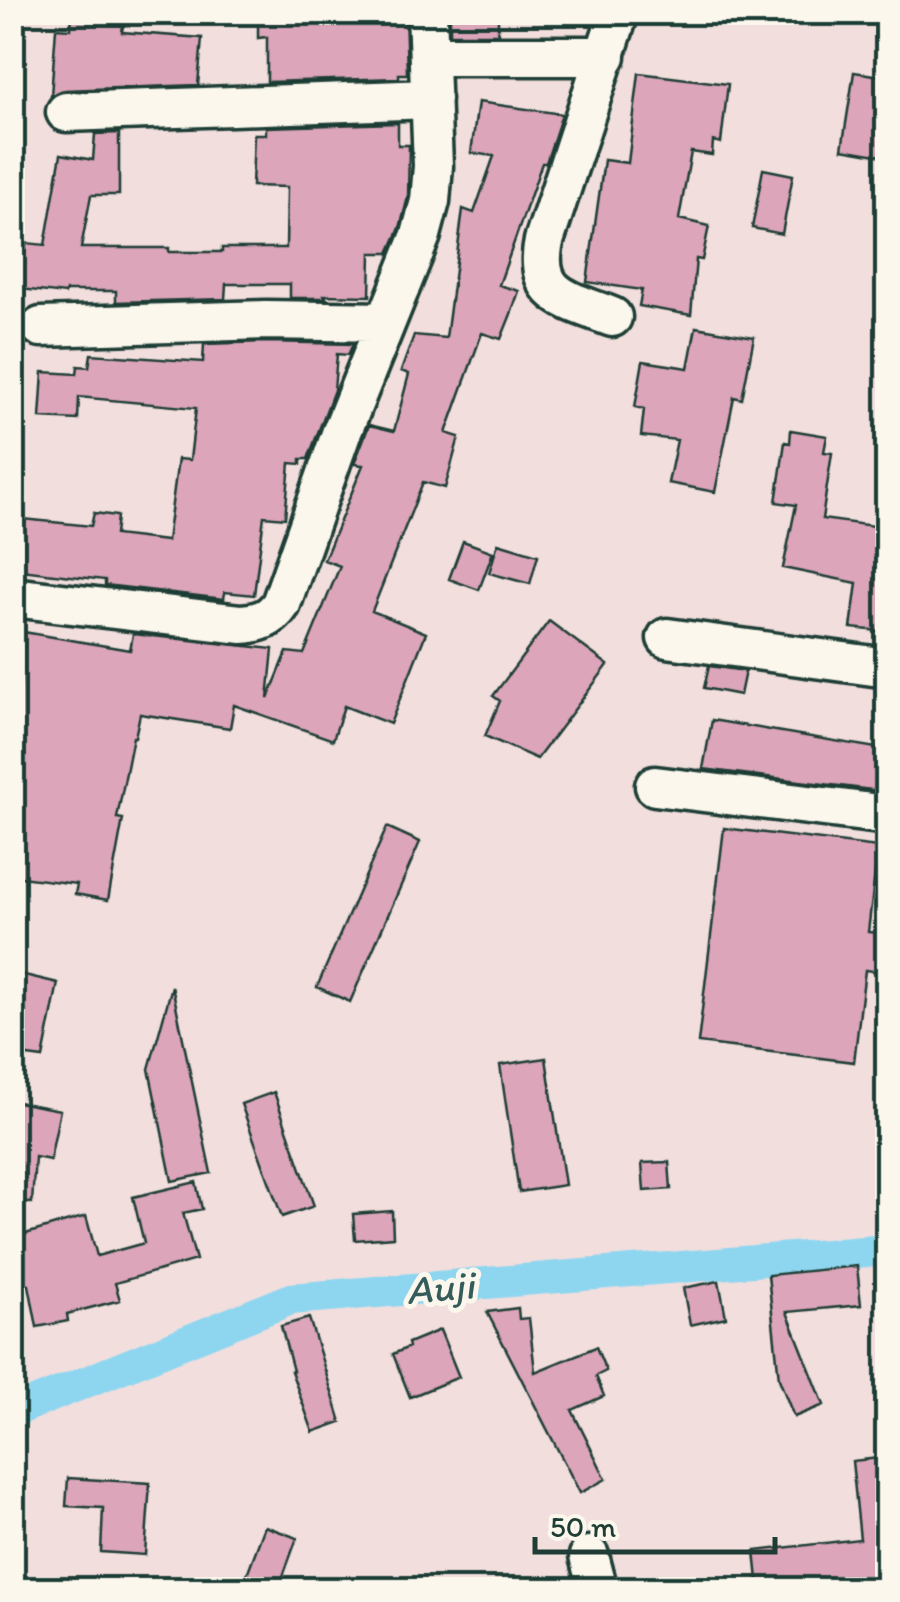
<svg xmlns="http://www.w3.org/2000/svg" width="900" height="1602" viewBox="0 0 900 1602" font-family="Itim,sans-serif">
	<style>
		.lines { fill: none; stroke-linecap: round; stroke-linejoin: round }
		.canal { stroke: #8ed6f0; stroke-width: 32 }
		.building { fill: #dca5ba; stroke: #1f3d34; stroke-width: 2.5 }
		.minor-casing { stroke: #1f3d34; stroke-width: 45 }
		.minor { stroke: #fbf7ec; stroke-width: 38 }
		.labels { text-anchor: middle; dominant-baseline: central; stroke-width: 10; stroke-linejoin: round; paint-order: stroke }
		.water-label { font-size: 40px; font-style: italic; fill: #355c5a; stroke: #fbf7ec }
	</style>
	<rect width="100%" height="100%" fill="#f2dedd"/>
	<filter id="ink" filterUnits="userSpaceOnUse"><feTurbulence type="fractalNoise" baseFrequency=".01" numOctaves="2"/><feDisplacementMap in="SourceGraphic" scale="20" xChannelSelector="R" yChannelSelector="G"/><feConvolveMatrix kernelMatrix="1 2 1 2 8 2 1 2 1" color-interpolation-filters="sRGB"/></filter>
	<g filter="url(#ink)">
		<g class="lines">
			<path class="canal" d="M 12,1412 L 291,1299 L 888,1250"/>
		</g>
		<path class="building" d="M 72,12 L 125,12 L 122,32 L 202,38 L 198,85 L 65,90 L 51,96 L 56,28 L 71,29 Z
			M 258,12 L 405,12 L 407,74 L 399,74 L 399,78 L 267,82 L 267,37 L 258,38 Z
			M 450,12 L 498,12 L 498,34 L 450,34 Z
			M 854,72 L 888,77 L 888,157 L 842,149 Z
			M 639,73 L 728,84 L 721,143 L 713,141 L 712,155 L 691,152 L 679,219 L 709,226 L 702,260 L 696,259 L 691,315 L 639,306 L 642,290 L 587,282 L 604,160 L 628,163 Z
			M 478,102 L 562,114 L 546,163 L 542,163 L 499,285 L 519,291 L 511,314 L 501,339 L 482,333 L 446,433 L 459,437 L 445,488 L 423,482 L 372,611 L 426,633 L 390,724 L 344,706 L 333,740 L 234,705 L 230,728 L 140,714 L 135,737 L 133,737 L 117,818 L 123,819 L 108,900 L 75,894 L 77,884 L 12,876 L 12,836 L 16,804 L 12,803 L 12,742 L 15,742 L 21,680 L 12,679 L 12,630 L 130,650 L 133,634 L 273,649 L 268,699 L 287,652 L 304,654 L 340,566 L 324,560 L 363,465 L 354,464 L 369,425 L 394,431 L 409,374 L 401,371 L 414,335 L 446,338 L 463,209 L 474,213 L 494,156 L 471,153 Z
			M 398,123 L 398,145 L 409,145 L 408,197 L 400,228 L 389,253 L 371,253 L 370,296 L 324,295 L 326,298 L 290,298 L 290,284 L 226,284 L 225,299 L 116,302 L 116,291 L 66,291 L 65,294 L 20,289 L 26,243 L 45,245 L 61,154 L 93,160 L 95,134 L 119,133 L 119,195 L 91,195 L 81,248 L 169,248 L 169,252 L 222,252 L 222,248 L 286,248 L 287,187 L 252,186 L 254,134 L 266,134 L 266,127 Z
			M 763,169 L 793,175 L 782,234 L 752,228 Z
			M 696,327 L 754,337 L 742,399 L 734,397 L 715,492 L 668,483 L 677,440 L 641,436 L 644,409 L 635,407 L 643,361 L 688,368 Z
			M 266,342 L 353,344 L 348,355 L 337,354 L 334,390 L 308,459 L 301,459 L 301,464 L 290,463 L 285,518 L 264,516 L 254,595 L 225,592 L 224,599 L 105,585 L 105,580 L 12,569 L 12,518 L 91,526 L 94,513 L 117,516 L 115,535 L 167,541 L 178,459 L 190,460 L 196,408 L 79,397 L 78,420 L 40,418 L 43,372 L 77,374 L 78,366 L 89,367 L 91,354 L 203,362 L 204,344 Z
			M 791,430 L 827,436 L 824,452 L 832,453 L 822,519 L 881,527 L 879,550 L 888,551 L 888,632 L 851,628 L 857,583 L 783,568 L 796,505 L 776,502 L 785,442 L 790,443 Z
			M 463,541 L 493,552 L 479,590 L 449,579 Z
			M 498,543 L 538,555 L 530,584 L 489,573 Z
			M 549,621 L 608,665 L 537,759 L 485,736 L 500,701 L 493,696 Z
			M 709,666 L 745,671 L 740,695 L 704,688 Z
			M 712,720 L 888,750 L 888,792 L 703,769 Z
			M 387,827 L 420,842 L 350,1002 L 317,987 Z
			M 724,828 L 878,847 L 868,932 L 888,934 L 888,973 L 865,970 L 854,1062 L 698,1043 Z
			M 12,972 L 58,983 L 43,1058 L 12,1054 Z
			M 172,986 L 211,1173 L 172,1181 L 149,1069 Z
			M 546,1058 L 565,1185 L 519,1192 L 500,1065 Z
			M 274,1092 L 314,1206 L 282,1217 L 241,1104 Z
			M 12,1101 L 60,1110 L 50,1160 L 35,1157 L 32,1203 L 12,1202 Z
			M 669,1162 L 671,1189 L 644,1191 L 642,1163 Z
			M 196,1182 L 202,1209 L 183,1213 L 196,1260 L 115,1283 L 120,1300 L 67,1314 L 68,1321 L 37,1327 L 29,1285 L 12,1288 L 12,1238 L 86,1216 L 97,1256 L 144,1243 L 133,1197 Z
			M 392,1211 L 393,1237 L 355,1240 L 353,1214 Z
			M 857,1266 L 861,1305 L 787,1312 L 824,1405 L 794,1417 L 779,1379 L 768,1275 Z
			M 719,1281 L 726,1317 L 690,1325 L 683,1288 Z
			M 518,1308 L 519,1319 L 529,1318 L 535,1372 L 596,1347 L 606,1371 L 596,1376 L 604,1396 L 572,1410 L 606,1479 L 580,1493 L 487,1312 Z
			M 309,1318 L 341,1422 L 313,1432 L 291,1371 L 293,1371 L 281,1326 Z
			M 440,1330 L 459,1377 L 410,1397 L 393,1354 L 409,1347 L 408,1343 Z
			M 888,1457 L 888,1576 L 841,1581 L 842,1590 L 759,1590 L 755,1551 L 860,1539 L 852,1461 Z
			M 68,1478 L 150,1483 L 145,1555 L 101,1552 L 103,1508 L 66,1506 Z
			M 265,1526 L 297,1538 L 278,1590 L 241,1590 Z"/>
		<g class="lines">
			<g class="minor-casing">
				<path id="minor" d="M 429,56 L 606,56
					M 66,112 L 431,99
					M 612,317 C 570,300 532,297 544,241 L 619,12
					M 41,327 L 266,320 L 386,322
					M 12,597 L 241,624 C 259,623 271,619 281,604 L 341,434 L 421,235 L 430,201 L 433,166 L 427,12
					M 667,638 L 888,668
					M 655,786 L 888,815
					M 589,1556 L 598,1590"/>
			</g>
			<use href="#minor" class="minor"/>
		</g>
	</g>
	<g class="labels">
		<g class="water-label">
			<text transform="translate(440 1287) rotate(-5)">Auji</text>
		</g>
	</g>
	<rect width="900" height="1602" fill="none" stroke="#fbf7ec" stroke-width="50"/>
	<rect x="25" y="25" width="850" height="1552" fill="none" stroke="#1f3d34" stroke-width="4" filter="url(#ink)"/>
	<path d="M535 1537v15h240v-15" fill="none" stroke="#1f3d34" stroke-width="5"/>
	<text x="550" y="1537" font-size="30" fill="#1f3d34" stroke="#fbf7ec" stroke-width="8" paint-order="stroke">50 m</text>
</svg>
